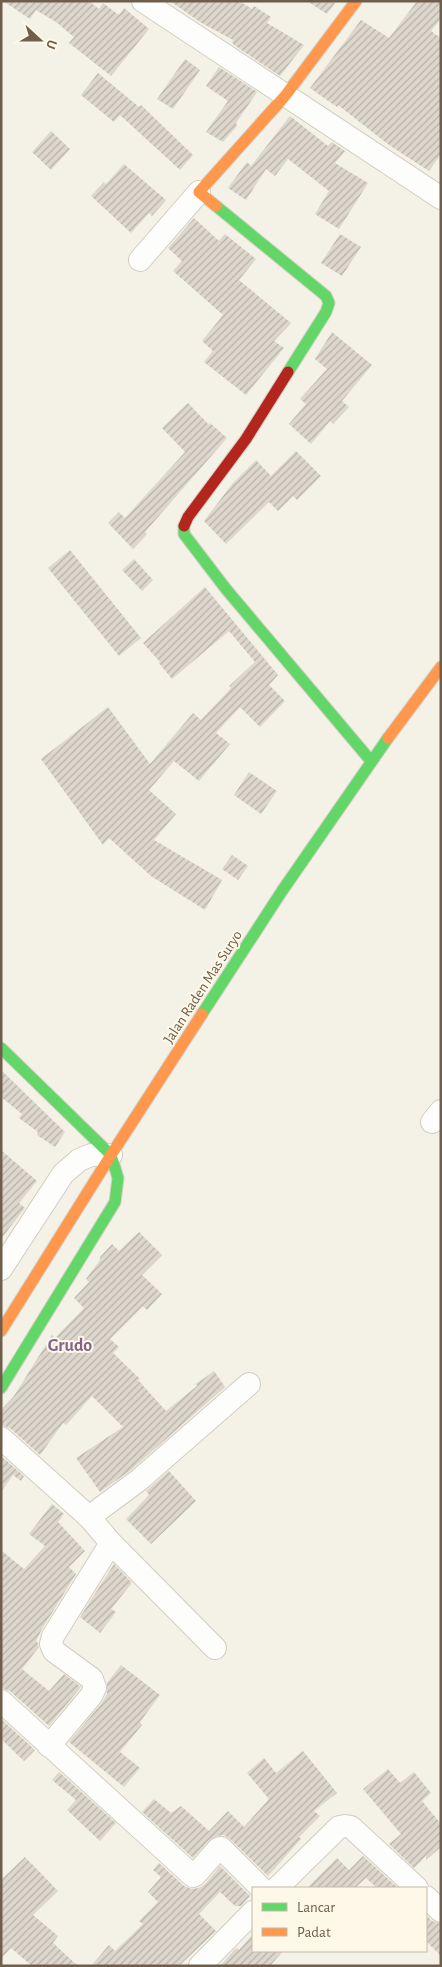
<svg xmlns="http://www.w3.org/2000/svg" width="442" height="1967" viewBox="0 0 442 1967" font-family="'Alegreya Sans',sans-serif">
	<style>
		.building { fill: url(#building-hatch) }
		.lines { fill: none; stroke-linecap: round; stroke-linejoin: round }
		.street-casing { stroke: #d2cdc3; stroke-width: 24 }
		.fast-casing { stroke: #d3cec4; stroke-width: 13 }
		.slow-casing { stroke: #d3cec4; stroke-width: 13 }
		.jam-casing { stroke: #d3cec4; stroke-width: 13 }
		.street { stroke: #fdfdfb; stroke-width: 22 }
		.fast { stroke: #63d668; stroke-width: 11 }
		.slow { stroke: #ff974d; stroke-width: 11 }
		.jam { stroke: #b3261e; stroke-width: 11 }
		.labels { text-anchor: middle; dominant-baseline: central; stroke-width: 4; stroke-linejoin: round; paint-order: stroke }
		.street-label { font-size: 15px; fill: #6e5e4b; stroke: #fdf8e7 }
		.quarter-label { font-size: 18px; font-weight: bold; fill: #84638b; stroke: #fdf8e7 }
	</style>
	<defs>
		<pattern id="building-hatch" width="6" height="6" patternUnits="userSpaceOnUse" patternTransform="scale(1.25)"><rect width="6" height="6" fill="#ddd7cd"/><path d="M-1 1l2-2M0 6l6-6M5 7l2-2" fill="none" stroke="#b7b2a8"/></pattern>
	</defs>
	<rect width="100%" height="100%" fill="#f4f1e7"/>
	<path class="building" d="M 3,1 L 89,1 L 99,9 L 103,3 L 119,15 L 124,8 L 149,29 L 111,76 L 69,43 L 74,37 L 56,22 L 36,10 L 30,19 Z
		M 170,1 L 239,1 L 252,9 L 254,6 L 271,17 L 267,23 L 304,45 L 280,76 L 234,45 L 232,42 L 233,40 L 200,22 Z
		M 307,1 L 333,1 L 335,3 L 327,14 Z
		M 417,1 L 441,1 L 441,19 L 431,31 L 441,38 L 441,154 L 429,171 L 389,145 L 338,105 L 337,107 L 310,88 L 361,20 L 389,38 Z
		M 185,59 L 200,70 L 173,109 L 157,99 Z
		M 219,67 L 257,92 L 236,123 L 237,126 L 223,142 L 206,132 L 228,101 L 206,86 Z
		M 98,73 L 139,107 L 141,105 L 193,155 L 180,170 L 120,115 L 114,122 L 81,95 Z
		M 290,116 L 328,146 L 332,142 L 345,151 L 335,163 L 368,183 L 339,229 L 315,214 L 329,191 L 288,159 L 275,176 L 266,169 L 246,200 L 228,188 L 247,162 L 251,166 Z
		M 51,131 L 70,149 L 51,170 L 32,152 Z
		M 124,164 L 166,200 L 152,216 L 149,213 L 131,233 L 91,196 L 104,182 L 106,184 Z
		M 194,218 L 219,241 L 225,234 L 256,259 L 239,280 L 291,323 L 274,341 L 284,348 L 246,395 L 204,362 L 213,351 L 202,341 L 223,315 L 173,271 L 182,261 L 168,248 Z
		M 340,234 L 361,247 L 342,276 L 321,263 Z
		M 332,332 L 372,365 L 342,401 L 349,407 L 333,424 L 330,421 L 311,444 L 289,424 L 306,404 L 300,399 L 327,369 L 315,359 Z
		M 188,403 L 209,425 L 210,423 L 227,438 L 145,532 L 147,534 L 133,549 L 108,523 L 119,512 L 125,518 L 185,452 L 162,428 Z
		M 296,451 L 321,476 L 297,500 L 293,496 L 278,511 L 269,502 L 226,544 L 204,521 L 233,483 L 256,460 L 271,476 Z
		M 70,550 L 141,638 L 119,656 L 48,568 Z
		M 134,559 L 153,580 L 142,591 L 122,570 Z
		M 205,587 L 278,675 L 269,685 L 285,701 L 260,727 L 240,707 L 216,733 L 230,744 L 199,781 L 174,761 L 149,790 L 176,814 L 154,840 L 222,880 L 205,910 L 151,876 L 109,838 L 103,845 L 41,759 L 108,707 L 150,764 L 193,713 L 201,720 L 231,688 L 229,686 L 255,662 L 229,631 L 172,679 L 159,663 L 160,662 L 143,643 Z
		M 249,772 L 277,791 L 261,814 L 234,795 Z
		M 232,855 L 248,866 L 238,880 L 222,869 Z
		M 1,1070 L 65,1132 L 55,1147 L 37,1135 L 38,1132 L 19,1118 L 22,1114 L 1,1097 Z
		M 1,1150 L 37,1181 L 19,1203 L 25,1208 L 1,1239 Z
		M 139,1232 L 162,1255 L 142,1275 L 162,1294 L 147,1310 L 143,1306 L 110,1339 L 119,1347 L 113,1353 L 140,1379 L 138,1380 L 166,1411 L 197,1386 L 196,1384 L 214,1371 L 225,1387 L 131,1470 L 100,1492 L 76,1458 L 123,1427 L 92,1396 L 66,1425 L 63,1423 L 40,1455 L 10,1428 L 1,1425 L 1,1410 L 14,1396 L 52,1335 L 55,1338 L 84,1308 L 74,1298 L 89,1282 L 86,1279 L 100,1260 L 100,1257 L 112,1244 L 119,1251 Z
		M 1,1456 L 24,1476 L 21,1481 L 13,1475 L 1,1492 Z
		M 169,1471 L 196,1501 L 151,1544 L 126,1519 L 149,1495 L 146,1491 Z
		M 52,1504 L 64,1514 L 58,1522 L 85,1551 L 69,1567 L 76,1574 L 42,1629 L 36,1641 L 38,1643 L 39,1647 L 22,1669 L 49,1691 L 64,1674 L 81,1687 L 49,1726 L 10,1691 L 1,1688 L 1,1550 L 24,1569 L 45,1546 L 29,1534 Z
		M 114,1564 L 132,1583 L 111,1609 L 116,1612 L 100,1633 L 80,1617 Z
		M 121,1665 L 160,1695 L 140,1722 L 142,1725 L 120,1752 L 140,1768 L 124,1787 L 69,1742 L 101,1704 L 107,1694 L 107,1683 Z
		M 1,1719 L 35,1750 L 24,1761 L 1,1739 Z
		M 303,1751 L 337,1793 L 314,1811 L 320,1816 L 299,1837 L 301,1839 L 268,1876 L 230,1839 L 224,1835 L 217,1836 L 209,1840 L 193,1858 L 142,1812 L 154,1799 L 171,1813 L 181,1806 L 209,1831 L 228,1811 L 244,1827 L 269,1799 L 247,1773 L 264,1758 L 276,1773 Z
		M 388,1769 L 400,1783 L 414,1772 L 431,1793 L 422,1801 L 441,1824 L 441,1847 L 426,1860 L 426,1856 L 414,1868 L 389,1844 L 401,1834 L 363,1789 Z
		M 59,1772 L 116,1823 L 100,1841 L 67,1810 L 76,1800 L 52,1780 Z
		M 363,1856 L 398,1888 L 377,1888 L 366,1878 L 355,1888 L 307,1888 L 337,1858 L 349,1870 Z
		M 25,1857 L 58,1891 L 33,1915 L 58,1936 L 53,1943 L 78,1966 L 32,1966 L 11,1948 L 1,1959 L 1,1880 Z
		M 159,1863 L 184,1886 L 192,1889 L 199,1888 L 205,1884 L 220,1866 L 250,1896 L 241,1906 L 235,1906 L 220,1892 L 199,1914 L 216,1931 L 179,1966 L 91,1966 L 109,1945 L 115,1951 L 143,1924 L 139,1921 L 158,1902 L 148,1892 L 161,1877 L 153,1870 Z
		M 426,1915 L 432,1921 L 441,1924 L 441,1956 L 426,1941 Z
		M 253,1934 L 253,1951 L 283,1951 L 270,1966 L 220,1966 L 234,1950 L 237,1948 L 239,1950 Z"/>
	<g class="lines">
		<g class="street-casing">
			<path id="street" d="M 143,1 L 441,198
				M 140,260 L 199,192
				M 432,1122 L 441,1111
				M 1,1269 L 63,1174 L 79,1160 L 91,1155 L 111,1155
				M 1,1438 L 89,1517 L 111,1543 L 215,1648
				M 89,1517 L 139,1480 L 249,1384
				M 1,1701 L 193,1876 L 195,1875 L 218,1849 L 221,1848 L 261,1888
				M 49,1746 L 91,1696 L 95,1688 L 92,1679 L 54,1651 L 51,1644 L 53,1636 L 111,1543
				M 277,1888 L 339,1827 L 345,1826 L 351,1827 L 417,1888
				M 426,1897 L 441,1911
				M 200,1966 L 253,1912"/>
		</g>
		<g class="fast-casing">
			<path id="fast" d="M 216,206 L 326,296 L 329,303 L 326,312 L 288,372
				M 184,526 L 184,534 L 226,589 L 371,761
				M 202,1014 L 282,891 L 388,738
				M 1,1048 L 111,1155 L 118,1178 L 115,1202 L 1,1388"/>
		</g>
		<g class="slow-casing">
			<path id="slow" d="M 216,206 L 199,192 L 285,96 L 356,1
				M 388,738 L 441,667
				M 1,1331 L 111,1155 L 202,1014"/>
		</g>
		<g class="jam-casing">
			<path id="jam" d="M 184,526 L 188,517 L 246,439 L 288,372"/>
		</g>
		<use href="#street" class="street"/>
		<use href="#fast" class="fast"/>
		<use href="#slow" class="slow"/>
		<use href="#jam" class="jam"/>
	</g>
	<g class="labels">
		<g class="street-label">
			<text transform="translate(203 987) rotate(-57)">Jalan Raden Mas Suryo</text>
		</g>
		<g class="quarter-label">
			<text x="70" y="1346">Grudo</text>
		</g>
	</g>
	<rect width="442" height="1967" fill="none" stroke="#6e5e4b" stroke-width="5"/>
	<rect x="252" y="1887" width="175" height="65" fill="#fdf8e7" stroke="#c4baa9"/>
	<rect x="262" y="1903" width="25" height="8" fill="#63d668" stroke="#c4baa9"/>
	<text x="297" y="1912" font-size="15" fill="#6e5e4b">Lancar</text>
	<rect x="262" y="1928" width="25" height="8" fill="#ff974d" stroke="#c4baa9"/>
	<text x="297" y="1937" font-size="15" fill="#6e5e4b">Padat</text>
	<g transform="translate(40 40) rotate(111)" stroke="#fdf8e7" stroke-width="4" paint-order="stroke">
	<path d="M0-4L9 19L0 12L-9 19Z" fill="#6e5e4b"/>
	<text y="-8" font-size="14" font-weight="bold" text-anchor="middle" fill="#6e5e4b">U</text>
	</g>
</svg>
